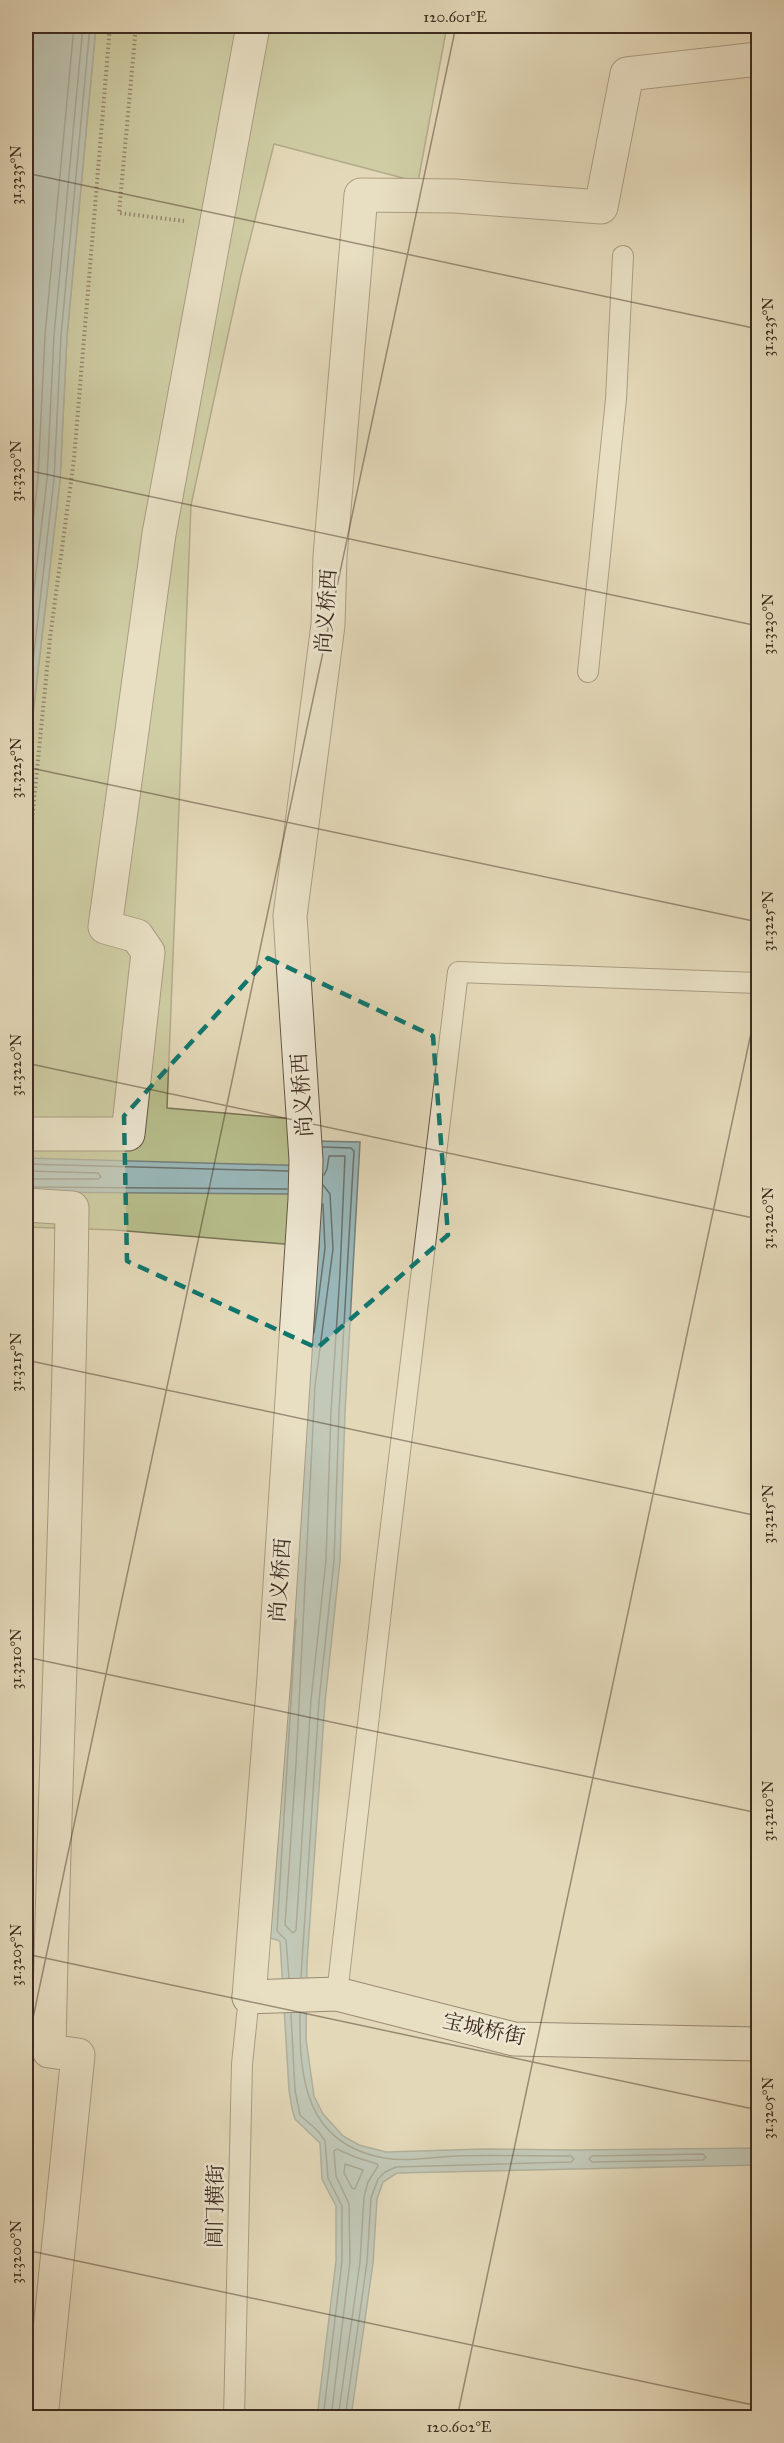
<svg xmlns="http://www.w3.org/2000/svg" width="784" height="2443" viewBox="0 0 784 2443" font-family="'IM FELL Great Primer','Noto Serif SC',serif">
	<style>
		.green { fill: #b7be8c; stroke: #7a7456; stroke-width: 1.5 }
		.water { fill: #99b7b9; stroke: #747f7b; stroke-width: 1.5 }
		.lines { fill: none; stroke-linecap: round; stroke-linejoin: round }
		.shore { stroke: #6b716c; stroke-width: 1.5 }
		.lane-casing { stroke: #665645; stroke-width: 22 }
		.street-casing { stroke: #665645; stroke-width: 35 }
		.secondary-casing { stroke: #3d2b1f; stroke-width: 35 }
		.path { stroke: #3d2b1f; stroke-width: 4; stroke-dasharray: 1.5 3; stroke-linecap: butt }
		.lane { stroke: #ede6d1; stroke-width: 20 }
		.street { stroke: #ede6d1; stroke-width: 33 }
		.secondary { stroke: #ede6d1; stroke-width: 33 }
		.marked { fill: none; stroke: #0f766e; stroke-width: 4.5; stroke-dasharray: 12 8; stroke-linejoin: round }
		.ticks { fill: none; stroke: #3d2b1f; stroke-width: 1.5; stroke-opacity: 0.45 }
		.labels { text-anchor: middle; dominant-baseline: central; stroke-width: 5; stroke-linejoin: round; paint-order: stroke }
		.street-label { font-size: 21px; fill: #3d2b1f; stroke: #ede6d1 }
		.neatline { fill: none; stroke: #3d2b1f; stroke-width: 2 }
		.ticks-label { font-size: 15px; text-anchor: middle; fill: #3d2b1f }
	</style>
	<rect width="100%" height="100%" fill="#e3d8b8"/>
	<filter id="stains"><feTurbulence type="fractalNoise" baseFrequency=".00333" numOctaves="4"/><feColorMatrix values="0 0 0 0 .2 0 0 0 0 .09 0 0 0 0 .02 0 0 0 .5 -.17"/></filter>
	<radialGradient id="worn" r=".72"><stop offset=".6" stop-color="#630" stop-opacity="0"/><stop offset="1" stop-color="#630" stop-opacity=".3"/></radialGradient>
	<path class="green" d="M 96,26 L 447,26 L 418,182 L 274,144 L 241,275 L 191,505 L 167,1108 L 304,1120 L 319,1247 L 115,1230 L 26,1227 L 26,775 L 60,480 L 67,336 Z"/>
	<path class="water" d="M 26,26 L 96,26 L 67,336 L 60,480 L 26,775 Z
		M 314,1141 L 360,1142 L 345,1413 L 340,1561 L 325,1702 L 307,1963 L 306,2039 L 314,2096 L 323,2114 L 343,2136 L 359,2145 L 386,2152 L 484,2149 L 577,2150 L 758,2148 L 758,2165 L 397,2173 L 383,2182 L 377,2199 L 373,2263 L 351,2417 L 317,2417 L 336,2261 L 336,2206 L 322,2179 L 320,2143 L 295,2119 L 292,2109 L 289,2090 L 280,1941 L 270,1938 L 282,1763 L 302,1384 L 319,1247 L 318,1228 L 295,1194 L 26,1192 L 26,1158 L 314,1166 Z"/>
	<g class="lines">
		<path class="shore" d="M 26,581 L 38,478 L 45,335 L 74,26
			M 26,658 L 47,479 L 54,335 L 83,26
			M 26,723 L 54,479 L 61,336 L 90,26
			M 26,1164 L 288,1171
			M 26,1171 L 98,1173 L 101,1177 L 98,1179 L 26,1179
			M 323,1185 L 330,1194 L 333,1249 L 315,1386 L 296,1764 L 285,1925 L 293,1933 L 296,1930 L 311,1700 L 326,1560 L 331,1412 L 340,1273 L 345,1156 L 329,1156 L 327,1169 L 324,1175
			M 26,1187 L 287,1189
			M 314,1333 L 325,1248 L 323,1204
			M 301,1977 L 319,1701 L 334,1561 L 339,1412 L 354,1151 L 351,1148 L 323,1147
			M 289,1978 L 286,1940 L 277,1931 L 296,1619
			M 300,2013 C 299,2080 306,2144 384,2158 C 407,2162 434,2157 457,2156 C 495,2155 533,2156 571,2156 L 574,2159 L 571,2162 L 396,2167 L 385,2172 L 378,2179 L 371,2198 L 367,2262 L 345,2418
			M 291,2014 L 295,2090 L 300,2115 L 318,2131 L 325,2141 L 328,2178 L 342,2206 L 342,2261 L 323,2418
			M 703,2154 L 706,2157 L 703,2160 L 592,2162 L 589,2159 L 592,2156 Z
			M 345,2164 L 363,2170 L 355,2189 L 352,2188 L 344,2173 Z
			M 331,2418 L 350,2261 L 349,2204 L 336,2176 L 334,2151 L 337,2149 L 355,2157 L 377,2164 L 378,2166 L 368,2182 L 364,2197 L 360,2262 L 338,2418"/>
		<g class="lane-casing">
			<path id="lane" d="M 588,672 L 616,399 L 623,256
				M 337,1994 L 386,1567 L 458,972 L 758,983
				M 234,2418 L 242,2064 L 249,1997"/>
		</g>
		<g class="street-casing">
			<path id="street" d="M 26,1134 L 128,1134 L 148,952 L 137,936 L 105,927 L 159,534 L 253,26
				M 26,1205 L 72,1208 C 69,1489 54,1769 49,2051 L 78,2055 L 41,2418
				M 249,1997 L 274,1677 L 305,1199 L 306,1160 L 290,916 L 328,625 L 330,556 L 361,195 L 455,196 L 601,207 L 627,74 L 758,59"/>
		</g>
		<g class="secondary-casing">
			<path id="secondary" d="M 249,1997 L 337,1994 L 514,2039 L 758,2044"/>
		</g>
		<path class="path" d="M 136,26 L 119,213 L 184,221
			M 26,882 L 50,638 L 74,459 L 110,26"/>
		<use href="#lane" class="lane"/>
		<use href="#street" class="street"/>
		<use href="#secondary" class="secondary"/>
	</g>
	<path d="M0 0H784V2443H0ZM 268,958 L 433,1036 L 448,1235 L 317,1348 L 127,1261 L 124,1116 Z" fill="#e3d8b8" fill-opacity=".55" fill-rule="evenodd"/>
	<path class="marked" d="M 268,958 L 433,1036 L 448,1235 L 317,1348 L 127,1261 L 124,1116 Z"/>
	<path class="ticks" d="M 727,26 L 758,32M 26,173 L 758,329M 26,470 L 758,626M 26,767 L 758,922M 26,1063 L 758,1219M 26,1360 L 758,1516M 26,1657 L 758,1813M 26,1954 L 758,2110M 26,2051 L 456,26M 26,2250 L 758,2406M 457,2418 L 758,1000"/>
	<g class="labels">
		<g class="street-label">
			<text transform="translate(326 611) rotate(-86)">尚义桥西</text>
			<text transform="translate(302 1095) rotate(-94)">尚义桥西</text>
			<text transform="translate(280 1580) rotate(-86)">尚义桥西</text>
			<text transform="translate(484 2029) rotate(12)">宝城桥街</text>
			<text transform="translate(215 2206) rotate(-89)">阊门横街</text>
		</g>
	</g>
	<rect width="784" height="2443" fill="none" stroke="#e3d8b8" stroke-width="66"/>
	<rect x="33" y="33" width="718" height="2377" class="neatline"/>
	<g class="ticks-label">
		<text x="455" y="22">120.601°E</text>
		<text transform="translate(16 175) rotate(-90)" y="5">31.3235°N</text>
		<text transform="translate(768 327) rotate(-90)" y="5">31.3235°N</text>
		<text transform="translate(16 471) rotate(-90)" y="5">31.3230°N</text>
		<text transform="translate(768 624) rotate(-90)" y="5">31.3230°N</text>
		<text transform="translate(16 768) rotate(-90)" y="5">31.3225°N</text>
		<text transform="translate(768 921) rotate(-90)" y="5">31.3225°N</text>
		<text transform="translate(16 1065) rotate(-90)" y="5">31.3220°N</text>
		<text transform="translate(768 1218) rotate(-90)" y="5">31.3220°N</text>
		<text transform="translate(16 1362) rotate(-90)" y="5">31.3215°N</text>
		<text transform="translate(768 1514) rotate(-90)" y="5">31.3215°N</text>
		<text transform="translate(16 1659) rotate(-90)" y="5">31.3210°N</text>
		<text transform="translate(768 1811) rotate(-90)" y="5">31.3210°N</text>
		<text transform="translate(16 1955) rotate(-90)" y="5">31.3205°N</text>
		<text transform="translate(768 2108) rotate(-90)" y="5">31.3205°N</text>
		<text transform="translate(16 2252) rotate(-90)" y="5">31.3200°N</text>
		<text x="459" y="2432">120.602°E</text>
	</g>
	<rect width="100%" height="100%" filter="url(#stains)"/>
	<rect width="100%" height="100%" fill="url(#worn)"/>
</svg>
